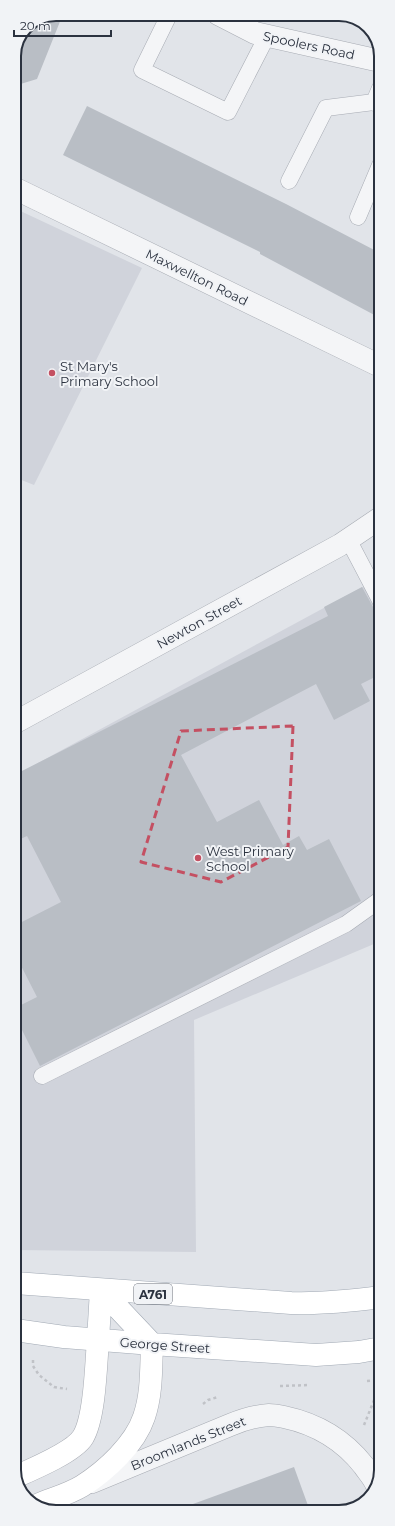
<svg xmlns="http://www.w3.org/2000/svg" width="395" height="1526" viewBox="0 0 395 1526" font-family="Montserrat,sans-serif">
	<style>
		.built { fill: #d0d3db }
		.building { fill: #b9bec5 }
		.lines { fill: none; stroke-linecap: round; stroke-linejoin: round }
		.lane-casing { stroke: #a7abb3; stroke-width: 17 }
		.street-casing { stroke: #a7abb3; stroke-width: 23 }
		.secondary-casing { stroke: #a7abb3; stroke-width: 23 }
		.primary-casing { stroke: #a1a9b4; stroke-width: 23 }
		.path { stroke: #c0c2c7; stroke-width: 2.5; stroke-dasharray: 3 3; stroke-linecap: butt }
		.lane { stroke: #f4f5f7; stroke-width: 16 }
		.street { stroke: #f4f5f7; stroke-width: 22 }
		.secondary { stroke: #fff; stroke-width: 22 }
		.primary { stroke: #fff; stroke-width: 22 }
		.marked { fill: none; stroke: #c45062; stroke-width: 3; stroke-dasharray: 8 5; stroke-linejoin: round }
		.poi-dot { fill: #c45062; stroke: #f1f3f6; stroke-width: 1.5 }
		.labels { text-anchor: middle; dominant-baseline: central; stroke-width: 4; stroke-linejoin: round; paint-order: stroke }
		.shield { fill: #f1f3f6; stroke: #666c76; stroke-width: 1 }
		.shield-label { font-size: 12px; font-weight: bold; fill: #2b323f }
		.street-label { font-size: 13px; fill: #2b323f; stroke: #f1f3f6 }
		.poi-label { font-size: 13px; fill: #2b323f; stroke: #f1f3f6; text-anchor: start }
		.rim { fill: none; stroke: #2b323f; stroke-width: 2 }
	</style>
	<rect width="100%" height="100%" fill="#e1e4e9"/>
	<path class="built" d="M 14,208 L 142,268 L 34,485 L 14,477 Z
		M 381,577 L 381,941 L 194,1020 L 196,1252 L 15,1250 L 14,776 Z"/>
	<path class="building" d="M 56,14 L 63,14 L 37,79 L 14,86 L 14,56 L 27,26 Z
		M 87,106 L 286,204 L 380,253 L 380,318 L 260,254 L 260,252 L 63,155 Z
		M 362,587 L 373,607 L 376,610 L 381,611 L 381,674 L 361,684 L 370,701 L 334,720 L 316,684 L 181,755 L 217,822 L 259,800 L 283,845 L 299,836 L 307,850 L 329,839 L 361,901 L 40,1066 L 15,1016 L 15,1008 L 37,997 L 14,952 L 14,926 L 61,902 L 27,836 L 14,842 L 14,775 L 328,616 L 324,607 Z
		M 294,1467 L 310,1511 L 182,1511 L 182,1508 Z"/>
	<g class="lines">
		<g class="lane-casing">
			<path id="lane" d="M 169,15 L 142,70 L 228,112 L 267,36
				M 374,102 L 380,88
				M 289,181 L 326,108 L 374,102 L 380,106
				M 358,217 L 380,165
				M 348,539 L 381,602
				M 42,1076 L 346,924 L 381,899"/>
		</g>
		<g class="street-casing">
			<path id="street" d="M 218,14 L 255,33 L 380,61
				M 14,188 L 380,366
				M 14,723 L 340,545 L 380,518
				M 92,1482 L 230,1425 C 242,1420 255,1416 269,1415 C 273,1415 279,1416 284,1417 C 317,1424 343,1439 364,1466 C 368,1472 373,1477 376,1484"/>
		</g>
		<g class="secondary-casing">
			<path id="secondary" d="M 15,1477 C 31,1470 74,1452 83,1437 C 95,1417 96,1364 98,1340
				M 37,1505 C 51,1499 69,1494 82,1486 C 106,1471 135,1444 144,1417 C 152,1394 151,1368 152,1344"/>
		</g>
		<g class="primary-casing">
			<path id="primary" d="M 15,1283 L 291,1303 C 321,1304 350,1301 381,1297
				M 101,1290 L 152,1344
				M 15,1330 L 64,1337 L 152,1344 L 316,1355 L 359,1352 L 381,1348
				M 98,1340 L 101,1290"/>
		</g>
		<path class="path" d="M 33,1360 L 33,1366 L 39,1375 L 54,1387 L 67,1389
			M 367,1381 L 381,1380
			M 280,1386 L 309,1385
			M 203,1404 L 208,1400 L 218,1397
			M 364,1425 L 381,1383"/>
		<use href="#lane" class="lane"/>
		<use href="#street" class="street"/>
		<use href="#secondary" class="secondary"/>
		<use href="#primary" class="primary"/>
	</g>
	<path class="marked" d="M 293,726 L 288,847 L 221,882 L 141,862 L 181,731 Z"/>
	<g class="poi-dot">
		<circle cx="52" cy="373" r="4"/>
		<circle cx="198" cy="858" r="4"/>
	</g>
	<g class="labels">
		<rect class="shield" x="134" y="1284" width="38" height="20" rx="3"/>
		<g class="shield-label">
			<text x="153" y="1294">A761</text>
		</g>
		<g class="street-label">
			<text transform="translate(309 45) rotate(12)">Spoolers Road</text>
			<text transform="translate(197 277) rotate(26)">Maxwellton Road</text>
			<text transform="translate(199 622) rotate(-29)">Newton Street</text>
			<text transform="translate(165 1345) rotate(4)">George Street</text>
			<text transform="translate(188 1443) rotate(-22)">Broomlands Street</text>
		</g>
		<g class="poi-label">
			<text x="60" y="366">St Mary's<tspan x="60" dy="15">Primary School</tspan></text>
			<text x="206" y="851">West Primary<tspan x="206" dy="15">School</tspan></text>
		</g>
	</g>
	<path d="M0 0H395V1526H0ZM56 21H339A35 35 0 0 1 374 56V1470A35 35 0 0 1 339 1505H56A35 35 0 0 1 21 1470V56A35 35 0 0 1 56 21Z" fill="#f1f3f6" fill-rule="evenodd"/>
	<path class="rim" d="M56 21H339A35 35 0 0 1 374 56V1470A35 35 0 0 1 339 1505H56A35 35 0 0 1 21 1470V56A35 35 0 0 1 56 21Z"/>
	<path d="M14 30v6h97v-6" fill="none" stroke="#2b323f" stroke-width="2"/>
	<text x="20" y="30" font-size="12" fill="#2b323f" stroke="#f1f3f6" stroke-width="3" paint-order="stroke">20 m</text>
</svg>
